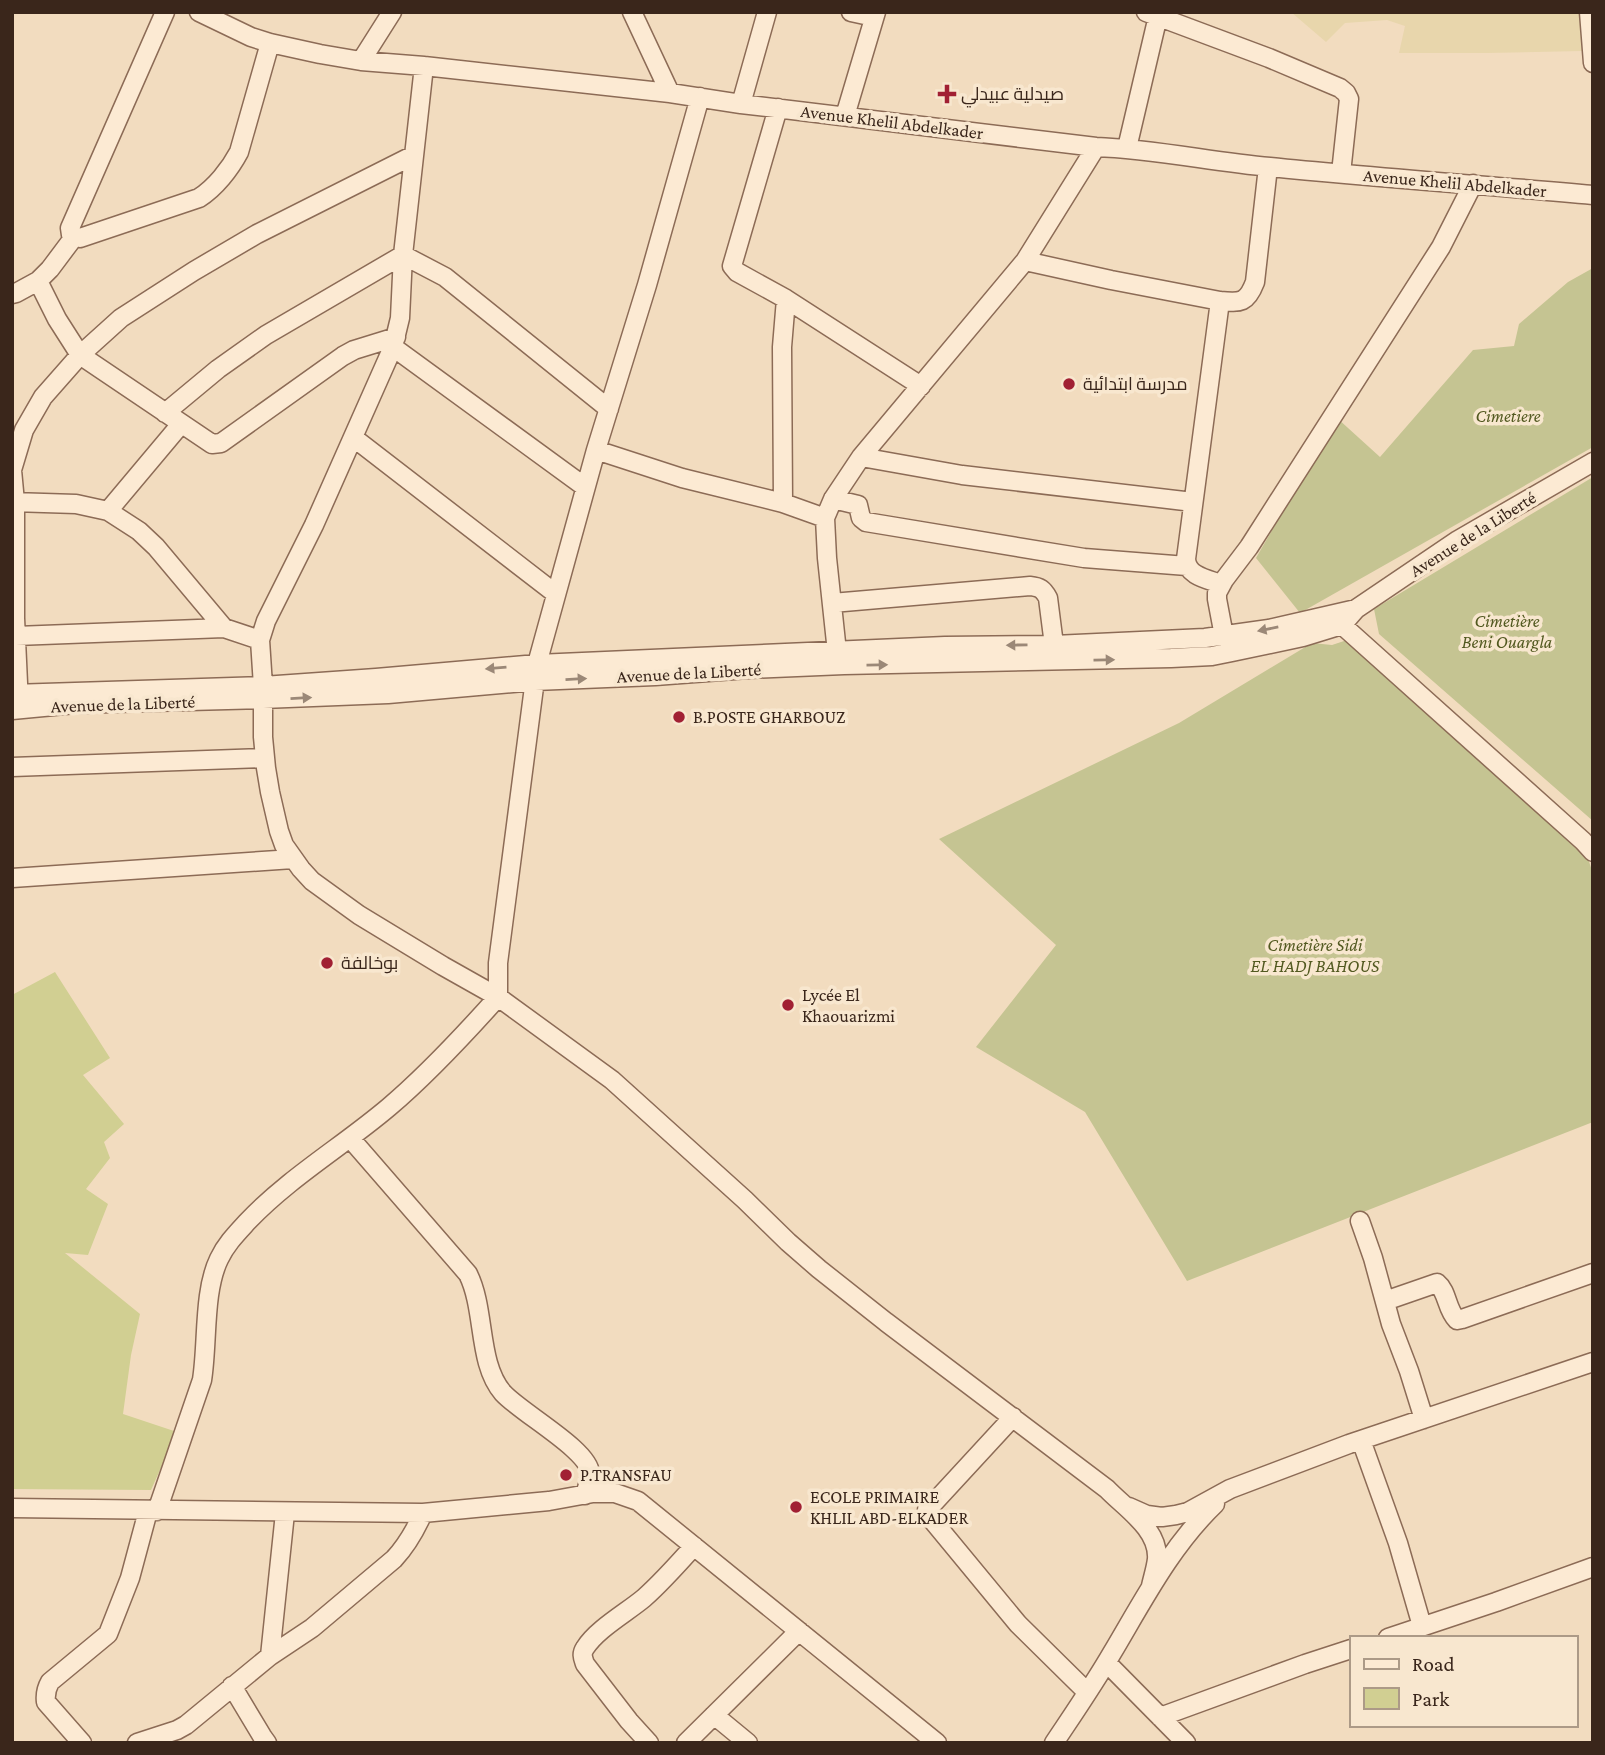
<svg xmlns="http://www.w3.org/2000/svg" width="1605" height="1755" viewBox="0 0 1605 1755" font-family="'Crimson Pro',Cairo,serif">
	<style>
		.farmland { fill: #e8d6ac }
		.green { fill: #d1cf92 }
		.cemetery { fill: #c5c492 }
		.lines { fill: none; stroke-linecap: round; stroke-linejoin: round }
		.minor-casing { stroke: #8c6b56; stroke-width: 21 }
		.minor { stroke: #fcead3; stroke-width: 18 }
		.oneway { fill: #9b8877 }
		.poi-dot { fill: #a12033; stroke: #f8e7cf; stroke-width: 2.5 }
		.labels { text-anchor: middle; dominant-baseline: central; stroke-width: 7; stroke-linejoin: round; paint-order: stroke }
		.poi-label { font-size: 18px; fill: #3a261b; stroke: #f8e7cf; text-anchor: start }
		.street-label { font-size: 18px; fill: #3a261b; stroke: #f8e7cf }
		.park-label { font-size: 18px; font-style: italic; fill: #525920; stroke: #f8e7cf }
	</style>
	<rect width="100%" height="100%" fill="#f2dcbf"/>
	<path class="farmland" d="M 1291,12 L 1581,12 L 1582,51 L 1487,53 L 1399,53 L 1405,26 L 1387,20 L 1345,23 L 1326,42 Z"/>
	<path class="green" d="M 55,972 L 110,1058 L 83,1075 L 124,1124 L 104,1142 L 110,1158 L 86,1189 L 108,1204 L 88,1255 L 65,1253 L 140,1314 L 131,1355 L 123,1414 L 177,1432 L 151,1490 L 12,1489 L 12,995 Z"/>
	<path class="cemetery" d="M 1593,268 L 1593,447 L 1300,613 L 1256,558 L 1337,418 L 1380,457 L 1473,350 L 1514,346 L 1519,324 L 1568,282 Z
		M 1593,477 L 1593,821 L 1379,634 L 1374,609 Z
		M 1347,640 L 1585,849 L 1593,874 L 1593,1122 L 1187,1281 L 1085,1112 L 976,1047 L 1056,945 L 939,839 L 1179,723 L 1312,643 L 1332,645 Z"/>
	<g class="lines">
		<g class="minor-casing">
			<path id="minor" d="M 165,12 L 70,228 L 71,235 L 80,238 L 199,198 C 215,188 230,169 239,152 L 270,43
				M 199,12 L 251,37 L 270,43 L 320,54 L 361,61 L 424,66 L 670,93 L 741,104 L 1096,147 C 1155,149 1212,162 1270,167 C 1377,178 1485,185 1593,195
				M 632,12 L 670,93
				M 851,12 L 874,17
				M 1146,12 L 1269,58 L 1340,88 L 1346,93 L 1349,99 L 1341,173
				M 1589,12 L 1593,63
				M 361,61 L 392,12
				M 424,66 L 403,255 L 400,318 L 393,347 L 314,525 L 266,621 L 260,640 L 263,686 L 263,737 L 266,768 L 270,792 L 279,831 L 284,845 L 301,869 L 312,881 L 359,915 L 443,966 L 498,997 L 612,1080 L 745,1200 L 788,1242 L 819,1269 L 886,1322 L 1107,1489 C 1125,1508 1159,1529 1157,1559 C 1156,1568 1153,1577 1151,1586
				M 741,104 L 767,12
				M 778,108 L 732,266 L 737,272 L 786,299 L 921,386
				M 845,116 L 876,12
				M 1127,148 L 1158,16
				M 1025,261 L 1111,280 L 1220,301 C 1241,303 1247,303 1255,282 L 1268,167
				M 38,281 L 57,319 L 80,355 L 212,444 L 221,443 L 343,356 L 354,350 L 396,337
				M 12,294 L 16,293 L 38,281 L 50,269 L 74,237
				M 786,299 L 782,347 L 783,503 L 825,518
				M 1220,301 L 1186,559 C 1187,576 1207,579 1221,584
				M 393,347 L 585,487
				M 165,413 L 218,369 L 266,335 L 403,255 L 445,277 L 609,409
				M 354,438 L 556,594
				M 596,450 L 682,478 L 783,503
				M 861,457 L 962,475 L 1193,502
				M 12,470 L 24,430 L 43,397 L 80,355 L 121,318 L 194,271 L 257,234 L 414,155
				M 12,470 L 15,502 L 15,618 L 19,705
				M 833,499 L 858,505 L 861,518 L 866,522 L 1084,558 L 1187,566
				M 12,502 L 76,504 L 108,511 L 139,531 L 156,547 L 224,628 L 260,640
				M 108,511 L 181,424
				M 832,603 L 1030,586 C 1040,587 1043,589 1048,598 L 1054,645 L 1054,655
				M 1336,617 L 1342,625 L 1583,841 L 1593,852
				M 16,636 L 224,628
				M 1224,636 L 1217,599 L 1217,593 L 1224,580 L 1249,547 L 1441,247 L 1473,184
				M 837,652 L 827,558 L 825,518 L 833,499 L 861,457 L 1025,261 L 1096,147
				M 12,694 L 263,686 L 376,678 L 537,664 L 945,646 L 1054,645 L 1205,638 L 1269,629 L 1356,609
				M 12,710 L 75,704 L 263,699 L 388,694 L 535,681 L 655,676 L 748,669 L 844,665 L 1171,658 L 1212,656 L 1232,652 L 1303,637 L 1342,625 L 1356,609 L 1458,540 L 1593,462
				M 12,767 L 265,758
				M 12,878 L 293,859
				M 350,1138 L 468,1274 C 486,1310 477,1363 503,1393 C 521,1413 589,1450 590,1473 C 590,1480 587,1488 585,1495
				M 1360,1221 L 1373,1258 L 1391,1324 L 1409,1371 L 1424,1419
				M 1385,1301 L 1437,1283 C 1448,1292 1446,1309 1457,1320 L 1462,1319 L 1593,1273
				M 1013,1417 L 930,1507 L 927,1510 L 928,1515 L 1018,1624 L 1087,1692
				M 1361,1440 L 1398,1543 L 1422,1626
				M 1129,1507 L 1147,1515 L 1162,1517 L 1176,1515 L 1188,1512 L 1230,1489 L 1349,1444 L 1593,1362
				M 12,1508 L 423,1513 L 549,1501 L 593,1493 L 615,1493 L 638,1501 L 937,1743
				M 157,1511 L 202,1380 C 208,1343 203,1292 219,1259 C 226,1244 237,1233 248,1221 C 290,1177 343,1146 389,1107 C 428,1074 464,1035 498,997 L 498,963 L 537,664 L 596,450 L 647,285 L 700,97
				M 1388,1638 L 1496,1602 L 1593,1567
				M 270,1656 L 285,1513
				M 1107,1663 L 1186,1743
				M 232,1686 L 262,1736 L 267,1743
				M 714,1715 L 748,1743
				M 1160,1717 L 1305,1664 L 1351,1649
				M 82,1743 L 46,1702 C 45,1694 46,1689 50,1682 L 108,1634 L 130,1578 L 148,1511
				M 137,1743 L 177,1730 L 186,1725 L 270,1656 L 312,1628 L 394,1559 C 407,1545 415,1531 423,1513
				M 649,1743 L 629,1721 L 585,1664 C 583,1658 581,1654 585,1648 C 597,1629 626,1613 644,1598 C 662,1582 678,1564 694,1546
				M 686,1743 L 799,1631
				M 1054,1743 C 1074,1713 1094,1684 1112,1653 C 1143,1601 1171,1546 1215,1504"/>
		</g>
		<use href="#minor" class="minor"/>
	</g>
	<defs><path id="oneway-solid" d="M-6-.8H1V-3.2L6.5 0L1 3.2V.8H-6Z" transform="scale(1.75)"/></defs>
	<g class="oneway">
		<use href="#oneway-solid" transform="translate(1268 629) rotate(169)"/>
		<use href="#oneway-solid" transform="translate(1017 645) rotate(179)"/>
		<use href="#oneway-solid" transform="translate(1104 660) rotate(-1)"/>
		<use href="#oneway-solid" transform="translate(877 665) rotate(-1)"/>
		<use href="#oneway-solid" transform="translate(496 668) rotate(175)"/>
		<use href="#oneway-solid" transform="translate(576 679) rotate(-3)"/>
		<use href="#oneway-solid" transform="translate(301 698) rotate(-3)"/>
	</g>
	<g class="poi-dot">
		<path d="M943.5 83.5h7v7h7v7h-7v7h-7v-7h-7v-7h7z"/>
		<circle cx="1069" cy="384" r="7"/>
		<circle cx="679" cy="717" r="7"/>
		<circle cx="327" cy="963" r="7"/>
		<circle cx="788" cy="1005" r="7"/>
		<circle cx="566" cy="1475" r="7"/>
		<circle cx="796" cy="1507" r="7"/>
	</g>
	<g class="labels">
		<g class="poi-label">
			<text x="961" y="94">صيدلية عبيدلي</text>
			<text x="1083" y="384">مدرسة ابتدائية</text>
			<text x="693" y="717">B.POSTE GHARBOUZ</text>
			<text x="341" y="963">بوخالفة</text>
			<text x="802" y="995">Lycée El<tspan x="802" dy="21">Khaouarizmi</tspan></text>
			<text x="580" y="1475">P.TRANSFAU</text>
			<text x="810" y="1497">ECOLE PRIMAIRE<tspan x="810" dy="21">KHLIL ABD-ELKADER</tspan></text>
		</g>
		<g class="street-label">
			<text transform="translate(892 122) rotate(7)">Avenue Khelil Abdelkader</text>
			<text transform="translate(1455 183) rotate(5)">Avenue Khelil Abdelkader</text>
			<text transform="translate(1473 534) rotate(-32)">Avenue de la Liberté</text>
			<text transform="translate(689 673) rotate(-3)">Avenue de la Liberté</text>
			<text transform="translate(123 704) rotate(-2)">Avenue de la Liberté</text>
		</g>
		<g class="park-label">
			<text x="1508" y="416">Cimetiere</text>
			<text x="1507" y="621">Cimetière<tspan x="1507" dy="21">Beni Ouargla</tspan></text>
			<text x="1315" y="945">Cimetière Sidi<tspan x="1315" dy="21">EL HADJ BAHOUS</tspan></text>
		</g>
	</g>
	<rect width="1605" height="1755" fill="none" stroke="#3a261b" stroke-width="28"/>
	<rect x="1350" y="1636" width="228" height="91" fill="#f8e7cf" stroke="#ac9a87" stroke-width="2"/>
	<rect x="1364" y="1659" width="35" height="10" fill="#fcead3" stroke="#ac9a87" stroke-width="2"/>
	<text x="1412" y="1671" font-size="21" fill="#3a261b">Road</text>
	<rect x="1364" y="1688" width="35" height="21" fill="#d1cf92" stroke="#ac9a87" stroke-width="2"/>
	<text x="1412" y="1706" font-size="21" fill="#3a261b">Park</text>
</svg>
